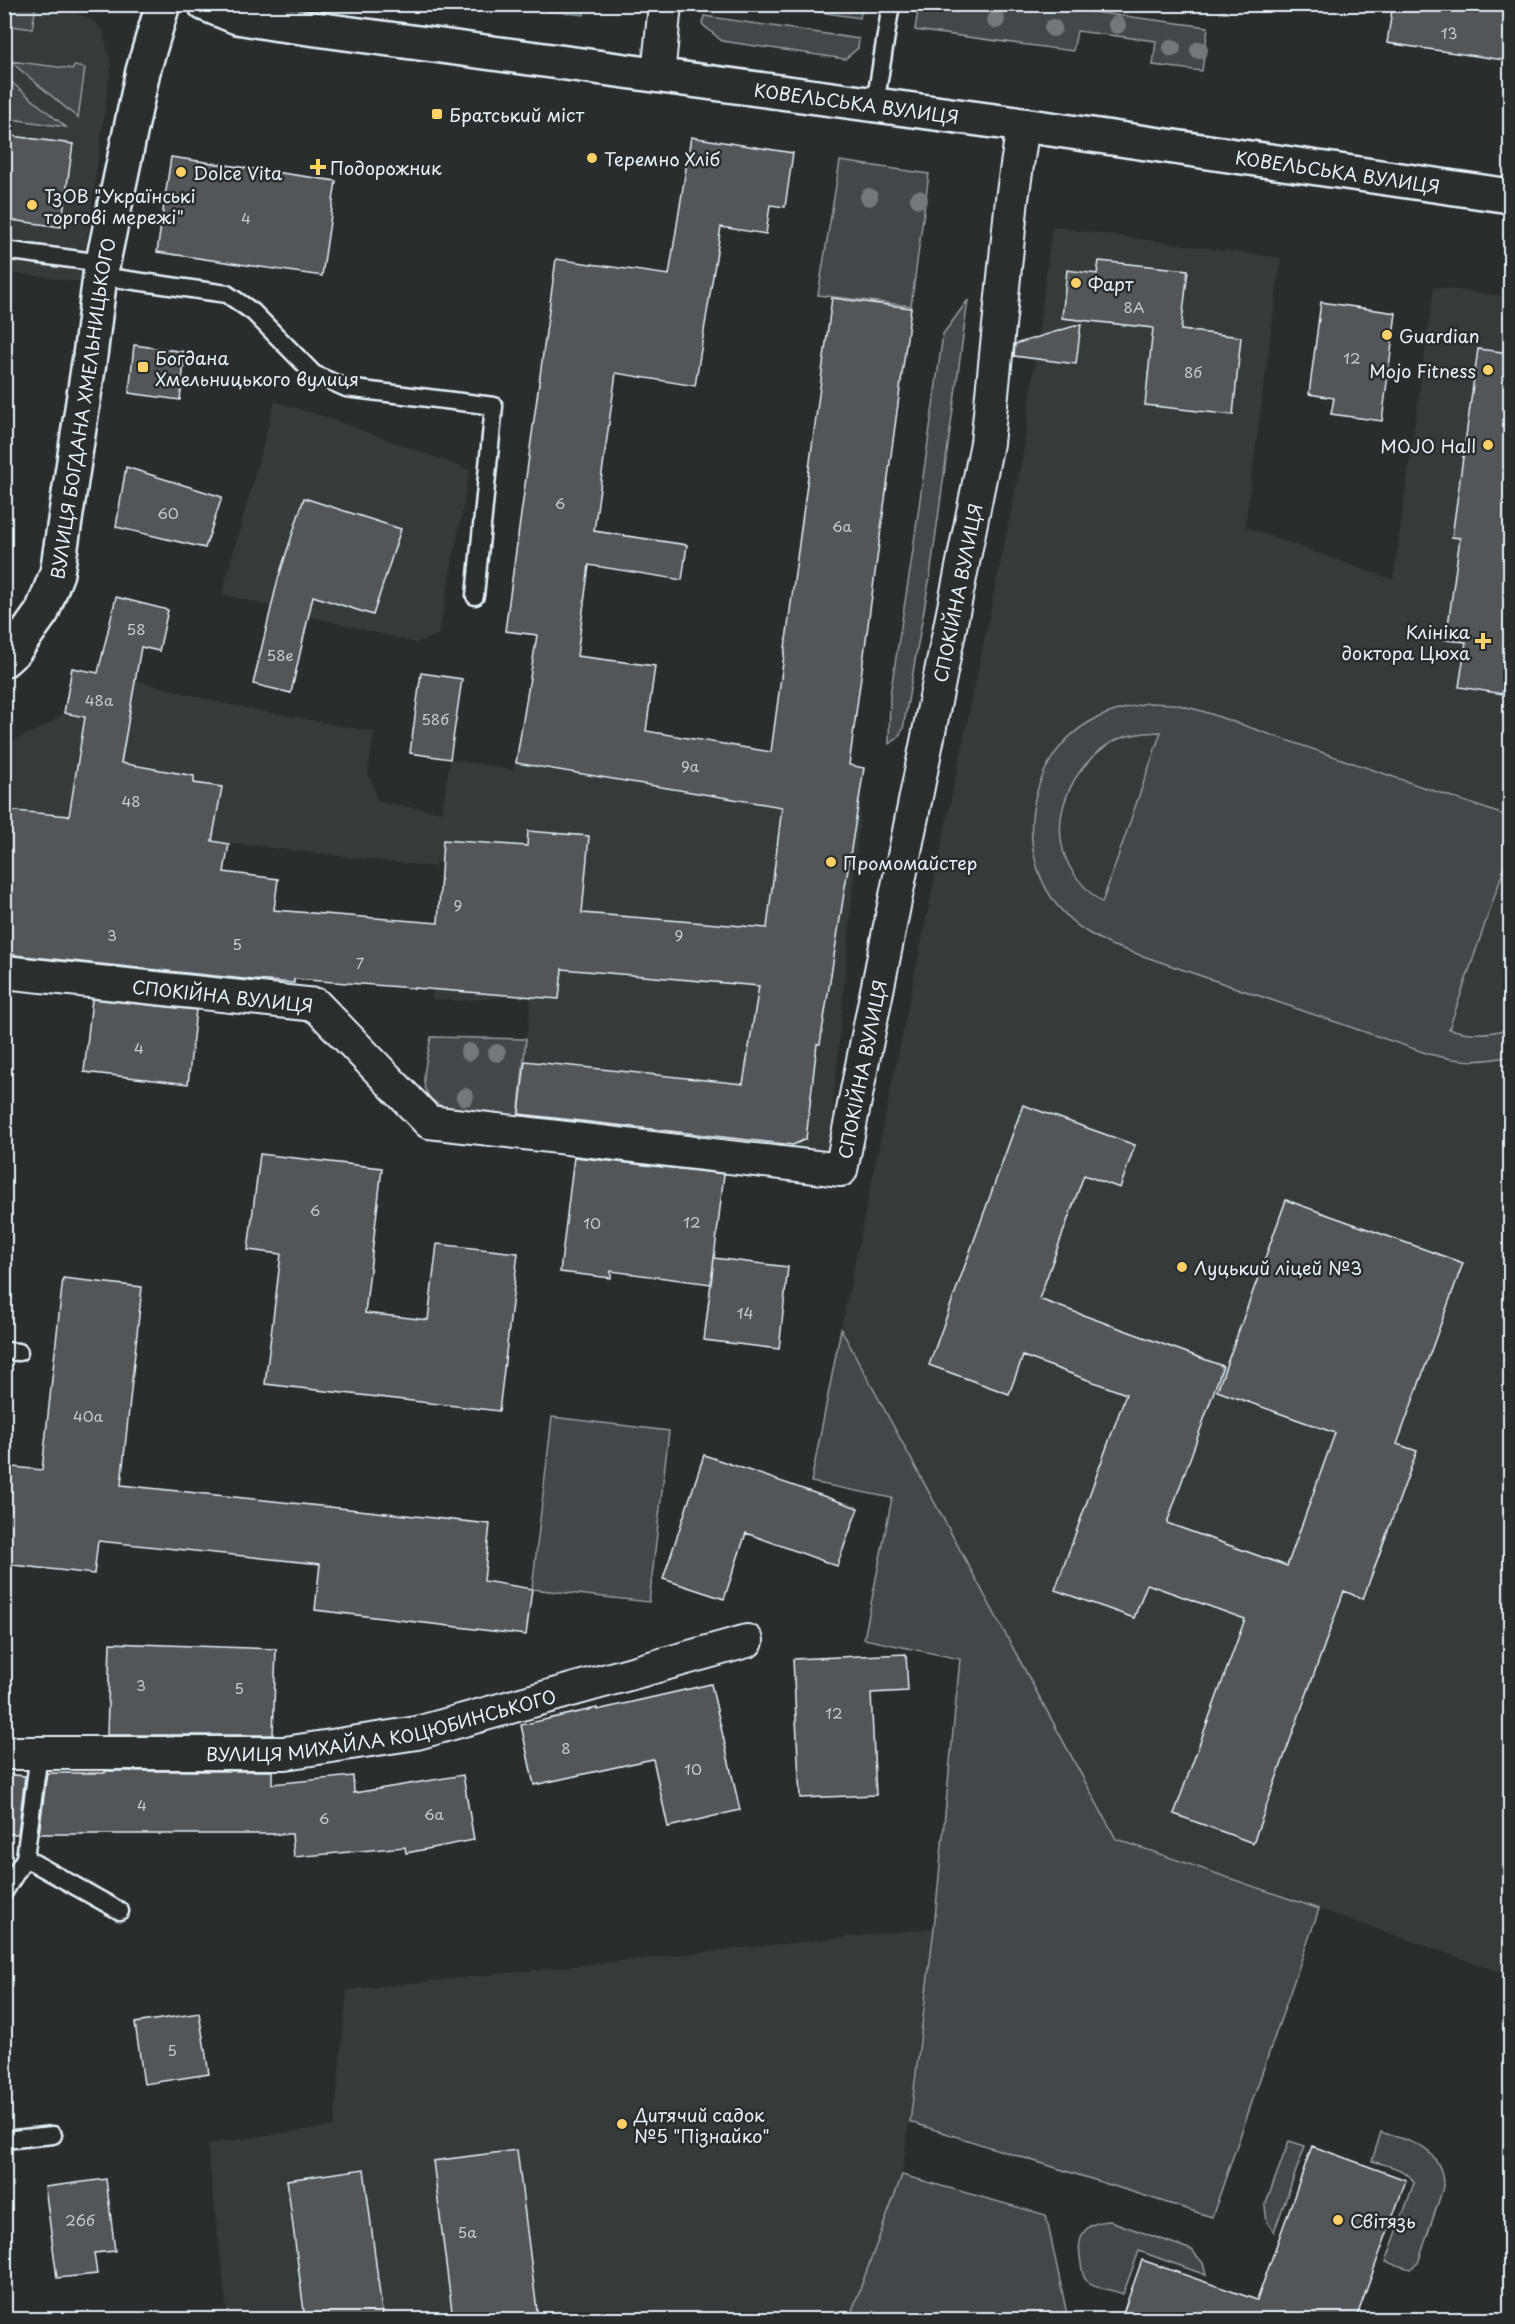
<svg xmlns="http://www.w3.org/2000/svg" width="1515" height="2324" viewBox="0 0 1515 2324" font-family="'Playpen Sans',sans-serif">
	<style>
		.built { fill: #363a3b }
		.green { fill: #424648; stroke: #959ca0; stroke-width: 1.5; fill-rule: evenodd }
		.building { fill: #535759; stroke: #e8f1f8; stroke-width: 1.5 }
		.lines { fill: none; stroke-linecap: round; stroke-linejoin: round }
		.service-casing { stroke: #e8f1f8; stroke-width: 21 }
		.minor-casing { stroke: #e8f1f8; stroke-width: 36 }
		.secondary-casing { stroke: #e8f1f8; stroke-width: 38 }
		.service { stroke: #2a2d2e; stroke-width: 16 }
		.minor { stroke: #2a2d2e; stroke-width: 32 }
		.secondary { stroke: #2a2d2e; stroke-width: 33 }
		.tree { fill: #73787b }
		.poi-dot { fill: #ffd166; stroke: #2a2d2e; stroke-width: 2 }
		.labels { text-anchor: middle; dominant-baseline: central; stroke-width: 5; stroke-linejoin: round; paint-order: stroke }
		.number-label { font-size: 15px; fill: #c3cad0 }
		.street-label { font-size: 18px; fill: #e8f1f8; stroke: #2a2d2e }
		.poi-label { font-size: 18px; fill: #e8f1f8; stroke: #2a2d2e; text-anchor: start }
	</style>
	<rect width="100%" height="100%" fill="#2a2d2e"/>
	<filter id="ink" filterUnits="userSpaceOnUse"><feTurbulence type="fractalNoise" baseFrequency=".0167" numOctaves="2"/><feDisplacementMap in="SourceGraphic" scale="12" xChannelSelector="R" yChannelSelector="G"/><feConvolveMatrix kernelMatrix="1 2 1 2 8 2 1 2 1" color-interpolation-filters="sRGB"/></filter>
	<g filter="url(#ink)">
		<path class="built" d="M 5,5 L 60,5 L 92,20 L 103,31 L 111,65 L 81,282 L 5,272 Z
			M 1052,227 L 1281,258 L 1245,527 L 1393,580 L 1434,287 L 1510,297 L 1510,1975 L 1116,1839 L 841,1329 L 1024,449 Z
			M 275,401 L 331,419 L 470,470 L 439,634 L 416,643 L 222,594 Z
			M 72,668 L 128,678 L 225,704 L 374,732 L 368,773 L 378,802 L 442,812 L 450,759 L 514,770 L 528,690 L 570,718 L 864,768 L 829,1153 L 519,1115 L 531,997 L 515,996 L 461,1001 L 432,999 L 441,863 L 436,862 L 435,867 L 212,841 L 5,850 L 4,745 L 51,723 L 64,713 Z
			M 934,1928 L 902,2175 L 849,2319 L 228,2319 L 207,2144 L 334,2126 L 347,1990 Z"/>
		<path class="green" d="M 5,4 L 36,5 L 32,29 L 5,25 Z
			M 791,4 L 862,4 L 862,5 L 860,18 L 790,8 Z
			M 919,4 L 1039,5 L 1208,27 L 1202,71 L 1153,65 L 1156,41 L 1077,31 L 1073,51 L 915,30 Z
			M 497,5 L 585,4 L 585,5 L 584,15 Z
			M 704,16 L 859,39 L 858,48 L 845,59 L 722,41 L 702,24 Z
			M 10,61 L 73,69 L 74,66 L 85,68 L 78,118 Z
			M 5,77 L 66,127 L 5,118 Z
			M 840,161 L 929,174 L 911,306 L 818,295 Z
			M 968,300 L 930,576 L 903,729 L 897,739 L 889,744 L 890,695 L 911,564 L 943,334 Z
			M 1147,703 L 1175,704 L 1202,711 L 1510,817 L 1510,851 L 1449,1029 C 1470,1035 1489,1035 1510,1028 L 1510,1056 C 1479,1063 1460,1062 1429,1054 L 1111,945 C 1095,937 1079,929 1066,915 C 1010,860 1024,755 1095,719 C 1111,711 1129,707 1147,703 ZM 1161,732 L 1102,903 C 1090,893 1079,883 1071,869 C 1045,824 1070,767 1112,742 C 1126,734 1144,733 1161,732 Z
			M 431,1037 L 526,1039 L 518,1116 C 492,1114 427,1119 424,1083 C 423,1069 429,1051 431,1037 Z
			M 841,1329 L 1116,1839 L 1319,1909 L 1212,2217 L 910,2122 L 934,1928 L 960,1659 L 864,1639 L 892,1498 L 811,1482 Z
			M 552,1417 L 669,1431 L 649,1602 L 532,1589 Z
			M 1381,2132 C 1411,2142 1444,2147 1443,2188 L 1418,2263 L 1410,2269 L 1386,2262 L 1414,2183 C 1409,2169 1385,2165 1372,2161 Z
			M 1289,2141 L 1305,2146 L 1274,2232 L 1267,2222 L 1265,2206 Z
			M 902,2175 L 1046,2215 L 1068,2319 L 849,2319 Z
			M 1110,2221 L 1192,2250 L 1203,2263 L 1206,2275 L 1139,2251 L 1123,2294 C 1113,2290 1095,2288 1087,2281 C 1082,2277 1082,2269 1081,2263 C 1076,2239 1082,2222 1110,2221 Z"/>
		<path class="building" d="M 1393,4 L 1510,4 L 1510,61 L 1387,43 Z
			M 4,135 L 73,144 L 61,227 L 4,219 Z
			M 691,137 L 793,153 L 785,207 L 770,205 L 766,234 L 721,227 L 695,386 L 616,373 L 594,531 L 687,545 L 682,580 L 589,565 L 577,656 L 655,666 L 646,731 L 771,752 L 832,298 L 911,308 L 849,765 L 864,768 L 820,1044 L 817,1044 L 806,1139 L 793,1145 L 519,1114 L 525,1061 L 743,1084 L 759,986 L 562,969 L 559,999 L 294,979 L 294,983 L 254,980 L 4,954 L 4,810 L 69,816 L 85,717 L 64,713 L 72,668 L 98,673 L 116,597 L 168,610 L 159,651 L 141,647 L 121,763 L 194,776 L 194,783 L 222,787 L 212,841 L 229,844 L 224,872 L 278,879 L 274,910 L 438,923 L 443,840 L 527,846 L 528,831 L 589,836 L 582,913 L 767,928 L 782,807 L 516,763 L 537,635 L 505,631 L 556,259 L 669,275 Z
			M 171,157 L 336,181 L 322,276 L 157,252 Z
			M 1099,261 L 1188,270 L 1181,330 L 1241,337 L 1233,415 L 1145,405 L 1153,328 L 1062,318 L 1067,270 L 1097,274 Z
			M 1321,302 L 1396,313 L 1382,421 L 1331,414 L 1334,398 L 1309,394 Z
			M 1081,324 L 1076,364 L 1014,356 L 1015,344 Z
			M 134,345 L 185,352 L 180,400 L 129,393 Z
			M 1478,349 L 1510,353 L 1510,642 L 1503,694 L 1459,687 L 1466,642 L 1446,640 L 1460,538 L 1452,537 Z
			M 126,467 L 222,497 L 205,548 L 116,527 Z
			M 304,498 L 401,529 L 373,615 L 313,596 L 291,693 L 253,684 L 278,579 Z
			M 421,673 L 462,679 L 450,759 L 410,753 Z
			M 92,999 L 196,1010 L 188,1084 L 84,1072 Z
			M 1023,1105 L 1135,1145 L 1120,1188 L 1084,1175 L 1039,1299 L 1223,1366 L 1167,1523 L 1287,1566 L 1335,1433 L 1217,1391 L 1286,1200 L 1463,1263 L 1397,1444 L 1417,1451 L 1363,1599 L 1344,1591 L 1253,1843 L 1174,1814 L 1245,1619 L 1147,1584 L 1134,1618 L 1055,1590 L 1126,1394 L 1023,1356 L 1009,1394 L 929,1365 Z
			M 260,1154 L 382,1168 L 365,1313 L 428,1320 L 437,1244 L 518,1253 L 499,1411 L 265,1384 L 281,1254 L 248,1250 Z
			M 574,1157 L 724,1174 L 711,1284 L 611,1271 L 611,1278 L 560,1272 Z
			M 714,1258 L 788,1267 L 779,1349 L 704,1340 Z
			M 63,1278 L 142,1287 L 121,1485 L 490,1524 L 484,1581 L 532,1589 L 526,1635 L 315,1610 L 320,1564 L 98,1541 L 94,1574 L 4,1564 L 4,1466 L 42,1470 Z
			M 704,1455 L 858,1508 L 837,1566 L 746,1533 L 724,1599 L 663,1579 Z
			M 110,1643 L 276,1649 L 273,1735 L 107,1735 Z
			M 906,1654 L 908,1691 L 871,1693 L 876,1795 L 800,1798 L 793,1659 Z
			M 711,1684 L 740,1810 L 668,1827 L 653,1759 L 534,1785 L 521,1725 L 597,1708 L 597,1710 Z
			M 105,1771 L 272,1771 L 272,1784 L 353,1776 L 354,1793 L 463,1775 L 474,1840 L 406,1853 L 405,1847 L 294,1857 L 292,1834 L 39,1834 L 47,1773 L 105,1773 Z
			M 4,1774 L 25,1776 L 18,1834 L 4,1834 Z
			M 199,2013 L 209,2074 L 144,2084 L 135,2023 Z
			M 1312,2146 L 1406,2180 L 1356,2319 L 1121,2319 L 1142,2260 L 1257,2300 Z
			M 517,2150 L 538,2319 L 453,2319 L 433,2161 Z
			M 364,2169 L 383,2319 L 305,2319 L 287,2180 Z
			M 106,2179 L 115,2251 L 94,2253 L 97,2274 L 57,2278 L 45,2187 Z"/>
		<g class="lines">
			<g class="service-casing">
				<path id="service" d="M 875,105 L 891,4
					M 4,250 L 102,263
					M 100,276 L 227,294 L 253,312 L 314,374 L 346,388 L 494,406 L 475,596
					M 4,1351 L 19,1352
					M 25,1858 L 120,1911
					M 4,1892 L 25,1858 L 39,1754
					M 4,2140 L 53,2135"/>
			</g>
			<g class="minor-casing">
				<g id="minor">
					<path d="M 658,76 L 665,4"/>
					<path id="s1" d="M 4,972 L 316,1005 L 429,1122 L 841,1170 L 987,443 L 1012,199 L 1023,125"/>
					<path id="s2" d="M 4,1753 L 285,1753 L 417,1733 L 747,1641"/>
				</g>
			</g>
			<g class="secondary-casing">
				<g id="secondary">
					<path id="s3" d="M 205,4 L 237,17 L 279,24 L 1023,125 L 1510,196"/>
					<path id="s4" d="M 4,660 L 15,650 L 42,612 L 57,573 L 90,356 L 100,276 L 143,71 L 163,4"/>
				</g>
			</g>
			<use href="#service" class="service"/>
			<use href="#minor" class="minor"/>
			<use href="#secondary" class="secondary"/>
		</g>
		<g class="tree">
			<circle cx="996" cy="20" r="9"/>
			<circle cx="1117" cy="25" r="9"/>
			<circle cx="1053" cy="28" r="9"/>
			<circle cx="1172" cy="48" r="9"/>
			<circle cx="1199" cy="50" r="9"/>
			<circle cx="869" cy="197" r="9"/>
			<circle cx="919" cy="199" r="9"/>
			<circle cx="469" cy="1052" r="9"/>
			<circle cx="497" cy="1053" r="9"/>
			<circle cx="465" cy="1097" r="9"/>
		</g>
	</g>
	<g class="poi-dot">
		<rect x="431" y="108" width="12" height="12" rx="3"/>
		<circle cx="592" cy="158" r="6"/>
		<path d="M315 158h6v6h6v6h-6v6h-6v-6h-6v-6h6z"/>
		<circle cx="181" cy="172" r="6"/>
		<circle cx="32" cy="205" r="6"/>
		<circle cx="1076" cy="283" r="6"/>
		<circle cx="1387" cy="335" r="6"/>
		<rect x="137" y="361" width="12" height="12" rx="3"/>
		<circle cx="1488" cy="370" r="6"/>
		<circle cx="1488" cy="445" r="6"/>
		<path d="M1480 632h6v6h6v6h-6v6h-6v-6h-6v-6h6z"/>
		<circle cx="831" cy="862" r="6"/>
		<circle cx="1182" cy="1267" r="6"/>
		<circle cx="622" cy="2124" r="6"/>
		<circle cx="1338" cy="2220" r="6"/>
	</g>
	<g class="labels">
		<g class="number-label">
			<text x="1449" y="32">13</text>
			<text x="246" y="217">4</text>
			<text x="1134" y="306">8А</text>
			<text x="1352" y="357">12</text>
			<text x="1193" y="371">8б</text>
			<text x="560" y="502">6</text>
			<text x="168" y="512">60</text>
			<text x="842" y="525">6а</text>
			<text x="136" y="628">58</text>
			<text x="280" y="654">58е</text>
			<text x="99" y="699">48а</text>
			<text x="435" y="718">58б</text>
			<text x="690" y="765">9а</text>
			<text x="131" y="800">48</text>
			<text x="458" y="904">9</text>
			<text x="112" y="934">3</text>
			<text x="679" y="934">9</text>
			<text x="237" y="943">5</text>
			<text x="360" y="962">7</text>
			<text x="139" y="1047">4</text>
			<text x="315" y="1209">6</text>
			<text x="692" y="1221">12</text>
			<text x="592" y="1222">10</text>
			<text x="745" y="1312">14</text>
			<text x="88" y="1415">40а</text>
			<text x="141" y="1684">3</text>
			<text x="239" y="1687">5</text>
			<text x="834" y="1712">12</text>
			<text x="566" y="1747">8</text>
			<text x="693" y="1768">10</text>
			<text x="142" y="1804">4</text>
			<text x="434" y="1813">6а</text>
			<text x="324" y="1817">6</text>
			<text x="172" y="2049">5</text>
			<text x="80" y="2219">26б</text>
			<text x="467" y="2231">5а</text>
		</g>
		<g class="street-label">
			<text stroke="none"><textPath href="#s3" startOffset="660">КОВЕЛЬСЬКА ВУЛИЦЯ</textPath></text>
			<text stroke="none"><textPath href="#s3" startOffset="1146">КОВЕЛЬСЬКА ВУЛИЦЯ</textPath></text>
			<text stroke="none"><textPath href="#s4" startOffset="270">ВУЛИЦЯ БОГДАНА ХМЕЛЬНИЦЬКОГО</textPath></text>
			<text stroke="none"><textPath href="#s1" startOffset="1480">СПОКІЙНА ВУЛИЦЯ</textPath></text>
			<text stroke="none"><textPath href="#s1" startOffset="220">СПОКІЙНА ВУЛИЦЯ</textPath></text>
			<text stroke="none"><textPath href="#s1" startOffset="994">СПОКІЙНА ВУЛИЦЯ</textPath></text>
			<text stroke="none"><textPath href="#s2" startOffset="380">ВУЛИЦЯ МИХАЙЛА КОЦЮБИНСЬКОГО</textPath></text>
		</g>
		<g class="poi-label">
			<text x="449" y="114">Братський міст</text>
			<text x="604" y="158">Теремно Хліб</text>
			<text x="330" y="167">Подорожник</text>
			<text x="193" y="172">Dolce Vita</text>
			<text x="44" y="195">ТзОВ "Українські<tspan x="44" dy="21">торгові мережі"</tspan></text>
			<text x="1088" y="283">Фарт</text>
			<text x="1399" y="335">Guardian</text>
			<text x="155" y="357">Богдана<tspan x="155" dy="21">Хмельницького вулиця</tspan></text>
			<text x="1476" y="370" text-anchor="end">Mojo Fitness</text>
			<text x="1476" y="445" text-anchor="end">MOJO Hall</text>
			<text x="1470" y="631" text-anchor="end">Клініка<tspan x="1470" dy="21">доктора Цюха</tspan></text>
			<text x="843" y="862">Промомайстер</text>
			<text x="1194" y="1267">Луцький ліцей №3</text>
			<text x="634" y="2114">Дитячий садок<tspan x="634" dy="21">№5 "Пізнайко"</tspan></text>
			<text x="1350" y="2220">Світязь</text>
		</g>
	</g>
	<rect width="1515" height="2324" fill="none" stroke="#2a2d2e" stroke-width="24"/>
	<rect x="12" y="12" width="1491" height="2300" fill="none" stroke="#e8f1f8" stroke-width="2" filter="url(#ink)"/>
</svg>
